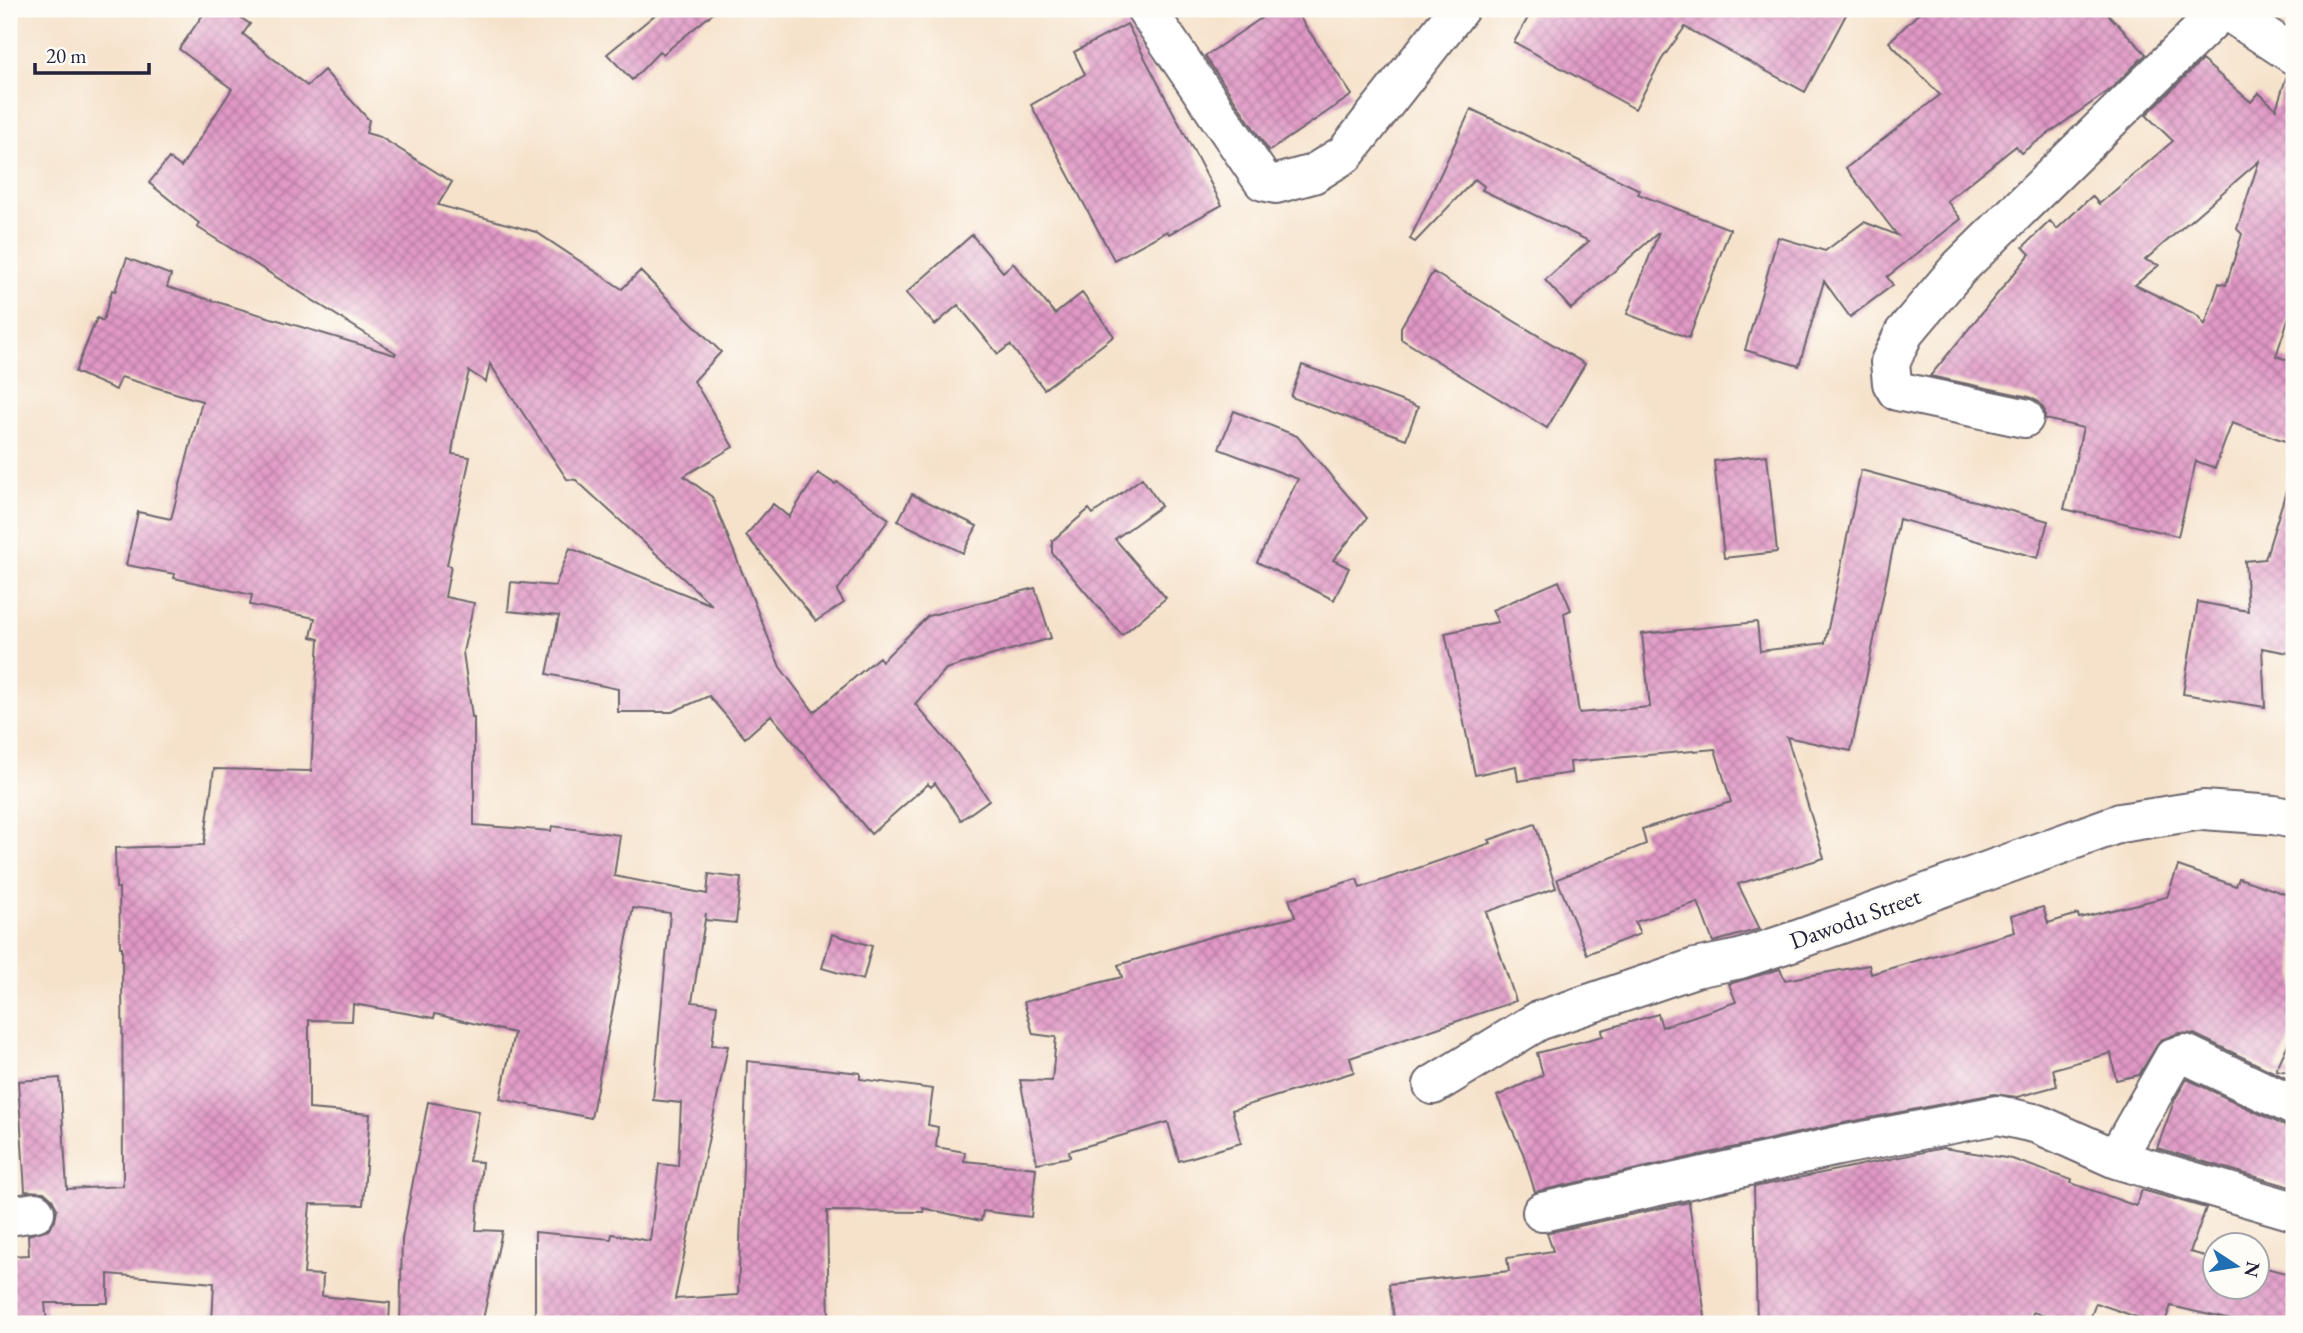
<svg xmlns="http://www.w3.org/2000/svg" width="2303" height="1333" viewBox="0 0 2303 1333" font-family="'EB Garamond',serif">
	<style>
		.building { fill: url(#building-cross-hatch); fill-rule: evenodd }
		.lines { fill: none; stroke-linecap: round; stroke-linejoin: round }
		.minor-casing { stroke: #6c656d; stroke-width: 42 }
		.minor { stroke: #fff; stroke-width: 38 }
		.labels { text-anchor: middle; dominant-baseline: central; stroke-width: 6; stroke-linejoin: round; paint-order: stroke }
		.street-label { font-size: 24px; fill: #22223b; stroke: #fdfcf7 }
	</style>
	<defs>
		<pattern id="building-cross-hatch" width="8" height="8" patternUnits="userSpaceOnUse" patternTransform="scale(1.75)"><rect width="8" height="8" fill="#e199c6"/><path d="M0 0l8 8M0 8l8-8" fill="none" stroke="#b67ca2"/></pattern>
	</defs>
	<rect width="100%" height="100%" fill="#fdfcf7"/>
	<filter id="ink" filterUnits="userSpaceOnUse"><feTurbulence type="fractalNoise" baseFrequency=".0143" numOctaves="2"/><feDisplacementMap in="SourceGraphic" scale="14" xChannelSelector="R" yChannelSelector="G"/><feConvolveMatrix kernelMatrix="1 2 1 2 8 2 1 2 1" color-interpolation-filters="sRGB"/></filter>
	<filter id="wash" filterUnits="userSpaceOnUse"><feTurbulence type="fractalNoise" baseFrequency=".00686" numOctaves="4" result="noise"/><feDisplacementMap in="SourceGraphic" scale="28" xChannelSelector="R" yChannelSelector="G"/><feGaussianBlur stdDeviation="1.57" result="paint"/><feColorMatrix in="noise" values="0 0 0 0 0 0 0 0 0 0 0 0 0 0 0 0 0 1.4 0 .05"/><feComposite in="paint" operator="in"/></filter>
	<g filter="url(#wash)">
		<rect width="100%" height="100%" fill="#f6e2cb"/>
		<g id="blocks">
			<path class="building" d="M 207,9 L 228,9 L 250,24 L 243,34 L 307,86 L 324,70 L 369,120 L 366,133 L 380,137 L 452,182 L 438,205 L 536,232 L 622,289 L 640,271 L 721,352 L 694,381 L 733,447 L 684,476 L 712,497 L 780,667 L 814,712 L 879,657 L 882,661 L 928,616 L 1035,588 L 1051,638 L 946,669 L 915,704 L 956,752 L 989,800 L 961,820 L 935,783 L 931,787 L 928,784 L 871,834 L 771,715 L 745,738 L 709,696 L 672,712 L 618,712 L 618,689 L 547,674 L 559,616 L 508,611 L 511,582 L 555,586 L 570,548 L 712,605 L 576,480 L 567,479 L 490,364 L 486,382 L 469,371 L 456,425 L 452,454 L 470,457 L 447,565 L 451,566 L 445,597 L 474,603 L 463,652 L 472,717 L 474,717 L 474,825 L 551,831 L 552,826 L 620,835 L 614,876 L 707,894 L 709,874 L 741,878 L 736,923 L 705,920 L 706,913 L 692,1002 L 717,1005 L 712,1045 L 728,1046 L 675,1299 L 738,1295 L 747,1061 L 860,1073 L 860,1079 L 933,1089 L 928,1125 L 938,1127 L 936,1147 L 965,1152 L 964,1161 L 1036,1168 L 1031,1217 L 983,1211 L 981,1221 L 923,1208 L 924,1212 L 827,1211 L 829,1324 L 535,1324 L 535,1232 L 611,1239 L 612,1234 L 650,1241 L 659,1164 L 678,1166 L 681,1103 L 653,1100 L 670,913 L 633,908 L 591,1118 L 500,1099 L 514,1033 L 435,1014 L 434,1018 L 353,1004 L 352,1021 L 309,1020 L 309,1109 L 370,1114 L 363,1205 L 310,1204 L 304,1274 L 323,1275 L 322,1296 L 390,1303 L 389,1324 L 212,1324 L 214,1283 L 108,1274 L 108,1303 L 45,1303 L 47,1324 L 9,1324 L 9,1256 L 29,1255 L 28,1235 L 49,1229 L 55,1221 L 57,1209 L 52,1199 L 44,1192 L 25,1191 L 18,1081 L 60,1078 L 67,1189 L 123,1186 L 122,947 L 120,947 L 119,888 L 116,888 L 115,848 L 204,845 L 214,769 L 311,771 L 319,639 L 311,637 L 315,618 L 250,605 L 252,595 L 174,578 L 175,574 L 126,565 L 138,512 L 171,519 L 202,401 L 121,377 L 116,390 L 75,372 L 97,318 L 103,321 L 112,290 L 115,291 L 127,258 L 171,275 L 167,287 L 395,355 L 396,353 L 197,227 L 199,223 L 149,183 L 169,158 L 181,167 L 232,89 L 179,49 Z
				M 662,9 L 718,9 L 663,54 L 660,51 L 632,80 L 607,54 Z
				M 1275,9 L 1294,9 L 1352,95 L 1269,151 L 1205,56 Z
				M 1533,9 L 1849,9 L 1805,92 L 1685,27 L 1662,59 L 1635,109 L 1514,42 Z
				M 1923,9 L 2103,9 L 2146,54 L 2111,89 L 2021,153 L 2016,146 L 1947,201 L 1961,219 L 1887,277 L 1893,285 L 1850,317 L 1824,281 L 1799,366 L 1745,350 L 1778,237 L 1825,251 L 1864,222 L 1897,235 L 1846,168 L 1940,95 L 1889,42 Z
				M 1127,24 L 1222,205 L 1169,234 L 1167,231 L 1114,260 L 1031,105 L 1085,74 L 1074,52 Z
				M 2202,60 L 2251,102 L 2259,93 L 2276,109 L 2287,75 L 2294,77 L 2294,301 L 2276,356 L 2294,362 L 2294,444 L 2232,423 L 2215,468 L 2196,461 L 2178,536 L 2064,509 L 2083,428 L 2045,419 L 2045,411 L 2039,402 L 2029,397 L 1930,376 L 2030,254 L 2023,247 L 2050,221 L 2057,229 L 2092,196 L 2099,204 L 2173,141 L 2146,115 ZM 2259,161 L 2237,229 L 2242,234 L 2226,285 L 2219,283 L 2205,325 L 2197,315 L 2135,285 L 2159,265 L 2145,260 Z
				M 1471,109 L 1640,190 L 1638,194 L 1730,229 L 1689,338 L 1627,314 L 1659,232 L 1571,309 L 1545,280 L 1589,241 L 1482,190 L 1484,186 L 1475,179 L 1415,242 L 1410,239 Z
				M 972,235 L 1003,272 L 1013,263 L 1055,314 L 1082,293 L 1114,336 L 1044,389 L 1010,345 L 998,354 L 958,305 L 935,325 L 906,293 Z
				M 1433,272 L 1585,364 L 1547,428 L 1401,339 L 1401,327 Z
				M 1302,365 L 1418,407 L 1406,439 L 1291,397 Z
				M 1234,411 L 1297,436 L 1367,518 L 1333,560 L 1349,568 L 1334,600 L 1257,562 L 1298,479 L 1219,449 Z
				M 1767,455 L 1777,552 L 1724,558 L 1714,461 Z
				M 1861,470 L 2048,521 L 2038,558 L 1899,519 L 1851,751 L 1787,737 L 1824,858 L 1738,884 L 1760,929 L 1713,942 L 1698,902 L 1635,922 L 1640,934 L 1587,954 L 1557,879 L 1646,844 L 1642,829 L 1731,802 L 1715,749 L 1570,762 L 1571,773 L 1518,781 L 1516,766 L 1475,775 L 1445,633 L 1498,622 L 1492,610 L 1559,581 L 1571,610 L 1564,613 L 1579,713 L 1650,707 L 1642,634 L 1757,622 L 1760,651 L 1825,643 Z
				M 818,473 L 835,484 L 837,482 L 889,519 L 837,591 L 844,603 L 816,621 L 746,535 L 773,504 L 789,517 Z
				M 1142,478 L 1161,506 L 1115,539 L 1166,598 L 1122,635 L 1052,553 L 1052,541 L 1089,509 L 1093,514 Z
				M 2287,488 L 2294,489 L 2294,654 L 2262,648 L 2265,707 L 2183,694 L 2198,602 L 2248,611 L 2245,561 L 2265,559 Z
				M 912,494 L 977,526 L 963,553 L 898,521 Z
				M 1535,824 L 1556,888 L 1486,912 L 1516,1001 L 1350,1058 L 1354,1072 L 1232,1110 L 1241,1143 L 1179,1161 L 1168,1122 L 1069,1151 L 1070,1157 L 1037,1163 L 1020,1080 L 1052,1081 L 1056,1037 L 1033,1034 L 1024,1002 L 1122,977 L 1118,965 L 1213,936 L 1295,917 L 1289,899 L 1357,879 L 1360,888 L 1491,843 L 1489,840 Z
				M 2178,866 L 2236,886 L 2239,878 L 2294,897 L 2294,1031 L 2276,1070 L 2294,1073 L 2294,1082 L 2194,1034 L 2179,1033 L 2160,1040 L 2139,1075 L 2116,1080 L 2111,1053 L 2053,1069 L 2057,1086 L 2017,1097 L 1994,1094 L 1834,1125 L 1535,1192 L 1523,1153 L 1497,1096 L 1543,1075 L 1537,1053 L 1603,1036 L 1602,1030 L 1658,1014 L 1662,1027 L 1736,1002 L 1729,984 L 1780,969 L 1785,980 L 1869,965 L 1871,974 L 2015,932 L 2011,916 L 2043,907 L 2048,923 L 2078,914 L 2079,918 L 2167,897 Z
				M 832,934 L 872,946 L 863,980 L 822,968 Z
				M 2187,1079 L 2285,1126 L 2294,1128 L 2294,1188 L 2157,1148 L 2175,1099 Z
				M 428,1102 L 479,1111 L 469,1161 L 482,1162 L 476,1230 L 502,1231 L 482,1324 L 400,1324 L 402,1239 Z
				M 1943,1148 L 2012,1159 L 2072,1180 L 2071,1183 L 2136,1206 L 2142,1190 L 2206,1208 L 2190,1252 L 2216,1259 L 2216,1287 L 2258,1287 L 2258,1266 L 2294,1275 L 2294,1324 L 2248,1324 L 2171,1306 L 2164,1324 L 2157,1324 L 2096,1303 L 2088,1324 L 2066,1324 L 2033,1312 L 2030,1324 L 1757,1324 L 1754,1187 Z
				M 1689,1202 L 1706,1324 L 1395,1324 L 1389,1284 L 1509,1271 L 1507,1258 L 1553,1251 L 1547,1233 Z"/>
		</g>
	</g>
	<g filter="url(#ink)">
		<use href="#blocks" fill-opacity="0" stroke="#6c656d" stroke-width="2"/>
		<g class="lines">
			<g class="minor-casing">
				<path id="minor" d="M 1146,9 L 1263,181 L 1276,184 L 1313,174 L 1345,154 L 1459,9
					M 2224,9 L 2294,55
					M 2024,418 L 1897,391 L 1892,383 L 1890,362 L 1904,333 L 1959,268 L 2223,9
					M 1433,1085 L 1538,1021 L 1695,968 L 1740,959 L 1794,941 L 2120,823 L 2203,810 L 2274,815 L 2294,819
					M 2116,1159 L 2174,1057 L 2185,1054 L 2294,1106
					M 1542,1212 L 1838,1146 L 1998,1115 L 2038,1124 L 2116,1159 L 2294,1211
					M 9,1216 L 35,1212"/>
			</g>
			<use href="#minor" class="minor"/>
		</g>
	</g>
	<g class="labels">
		<g class="street-label">
			<text transform="translate(1855 918) rotate(-20)">Dawodu Street</text>
		</g>
	</g>
	<rect width="2303" height="1333" fill="none" stroke="#fdfcf7" stroke-width="35"/>
	<g transform="translate(2236 1266) rotate(102)"><circle r="33" fill="#fdfcf7" stroke="#a5a5ac" stroke-width="2"/>
	<path d="M0-5L12 26L0 18L-12 26Z" fill="#1f6fb2"/>
	<text y="-10" font-size="19" font-weight="bold" text-anchor="middle" fill="#22223b">N</text>
	</g>
	<path d="M35 63v10h114v-10" fill="none" stroke="#22223b" stroke-width="3.5"/>
	<text x="46" y="63" font-size="21" fill="#22223b" stroke="#fdfcf7" stroke-width="5" paint-order="stroke">20 m</text>
</svg>
